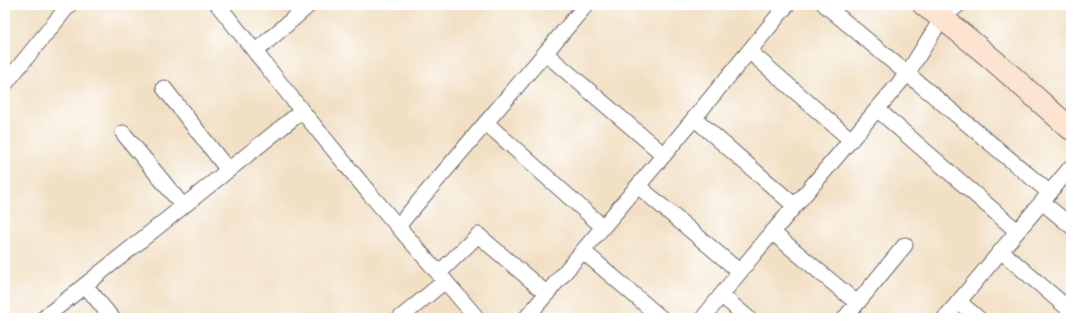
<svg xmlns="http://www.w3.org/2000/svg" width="1076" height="323" viewBox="0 0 1076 323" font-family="Itim,sans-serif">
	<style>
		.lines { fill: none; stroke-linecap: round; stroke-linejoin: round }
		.street-casing { stroke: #6b646b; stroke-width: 17 }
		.secondary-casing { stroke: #6b646b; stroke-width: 24 }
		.street { stroke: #fff; stroke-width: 15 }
		.secondary { stroke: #fde4d1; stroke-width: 22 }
	</style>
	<rect width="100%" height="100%" fill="#fff"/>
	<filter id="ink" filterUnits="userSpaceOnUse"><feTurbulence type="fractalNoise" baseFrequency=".025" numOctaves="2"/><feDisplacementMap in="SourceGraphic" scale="8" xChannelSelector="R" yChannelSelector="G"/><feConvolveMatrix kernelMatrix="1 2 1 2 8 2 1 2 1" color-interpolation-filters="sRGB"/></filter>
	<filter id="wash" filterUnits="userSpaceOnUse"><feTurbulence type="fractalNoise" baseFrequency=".012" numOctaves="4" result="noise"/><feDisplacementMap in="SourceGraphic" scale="16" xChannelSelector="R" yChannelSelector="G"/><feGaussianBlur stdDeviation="0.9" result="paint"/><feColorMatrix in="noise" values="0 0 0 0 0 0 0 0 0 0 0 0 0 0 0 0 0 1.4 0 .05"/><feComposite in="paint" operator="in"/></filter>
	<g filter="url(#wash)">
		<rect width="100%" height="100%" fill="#f2e0c4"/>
	</g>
	<g filter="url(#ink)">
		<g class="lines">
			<g class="street-casing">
				<path id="street" d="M 218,5 L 302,111 L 370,194 L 477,318
					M 825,5 L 1050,193
					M 749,51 L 851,140
					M 255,52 L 309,5
					M 545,53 L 664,155
					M 5,84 L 69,5
					M 164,88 L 228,170
					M 877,109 L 1017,231
					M 694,118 L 795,206
					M 486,123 L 603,227
					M 123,133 L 183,206
					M 638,186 L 740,272
					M 1042,202 L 1071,226
					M 398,226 L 586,5
					M 772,232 L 857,303
					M 583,251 L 661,318
					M 1001,251 L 1071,311
					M 439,273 L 478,235 L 547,294
					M 85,285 L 112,318
					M 721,295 L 748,318
					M 959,302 L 978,318
					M 44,318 L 302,111
					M 400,318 L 445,281
					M 526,318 L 664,155 L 787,5
					M 703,318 L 754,254 L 907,74 L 942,18 L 958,5
					M 845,318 L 905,245
					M 945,318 L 1071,167"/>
			</g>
			<g class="secondary-casing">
				<path id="secondary" d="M 924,5 C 976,42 1023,87 1071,129"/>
			</g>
			<use href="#street" class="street"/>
			<use href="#secondary" class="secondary"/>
		</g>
	</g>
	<rect width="1076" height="323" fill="none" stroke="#fff" stroke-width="20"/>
</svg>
